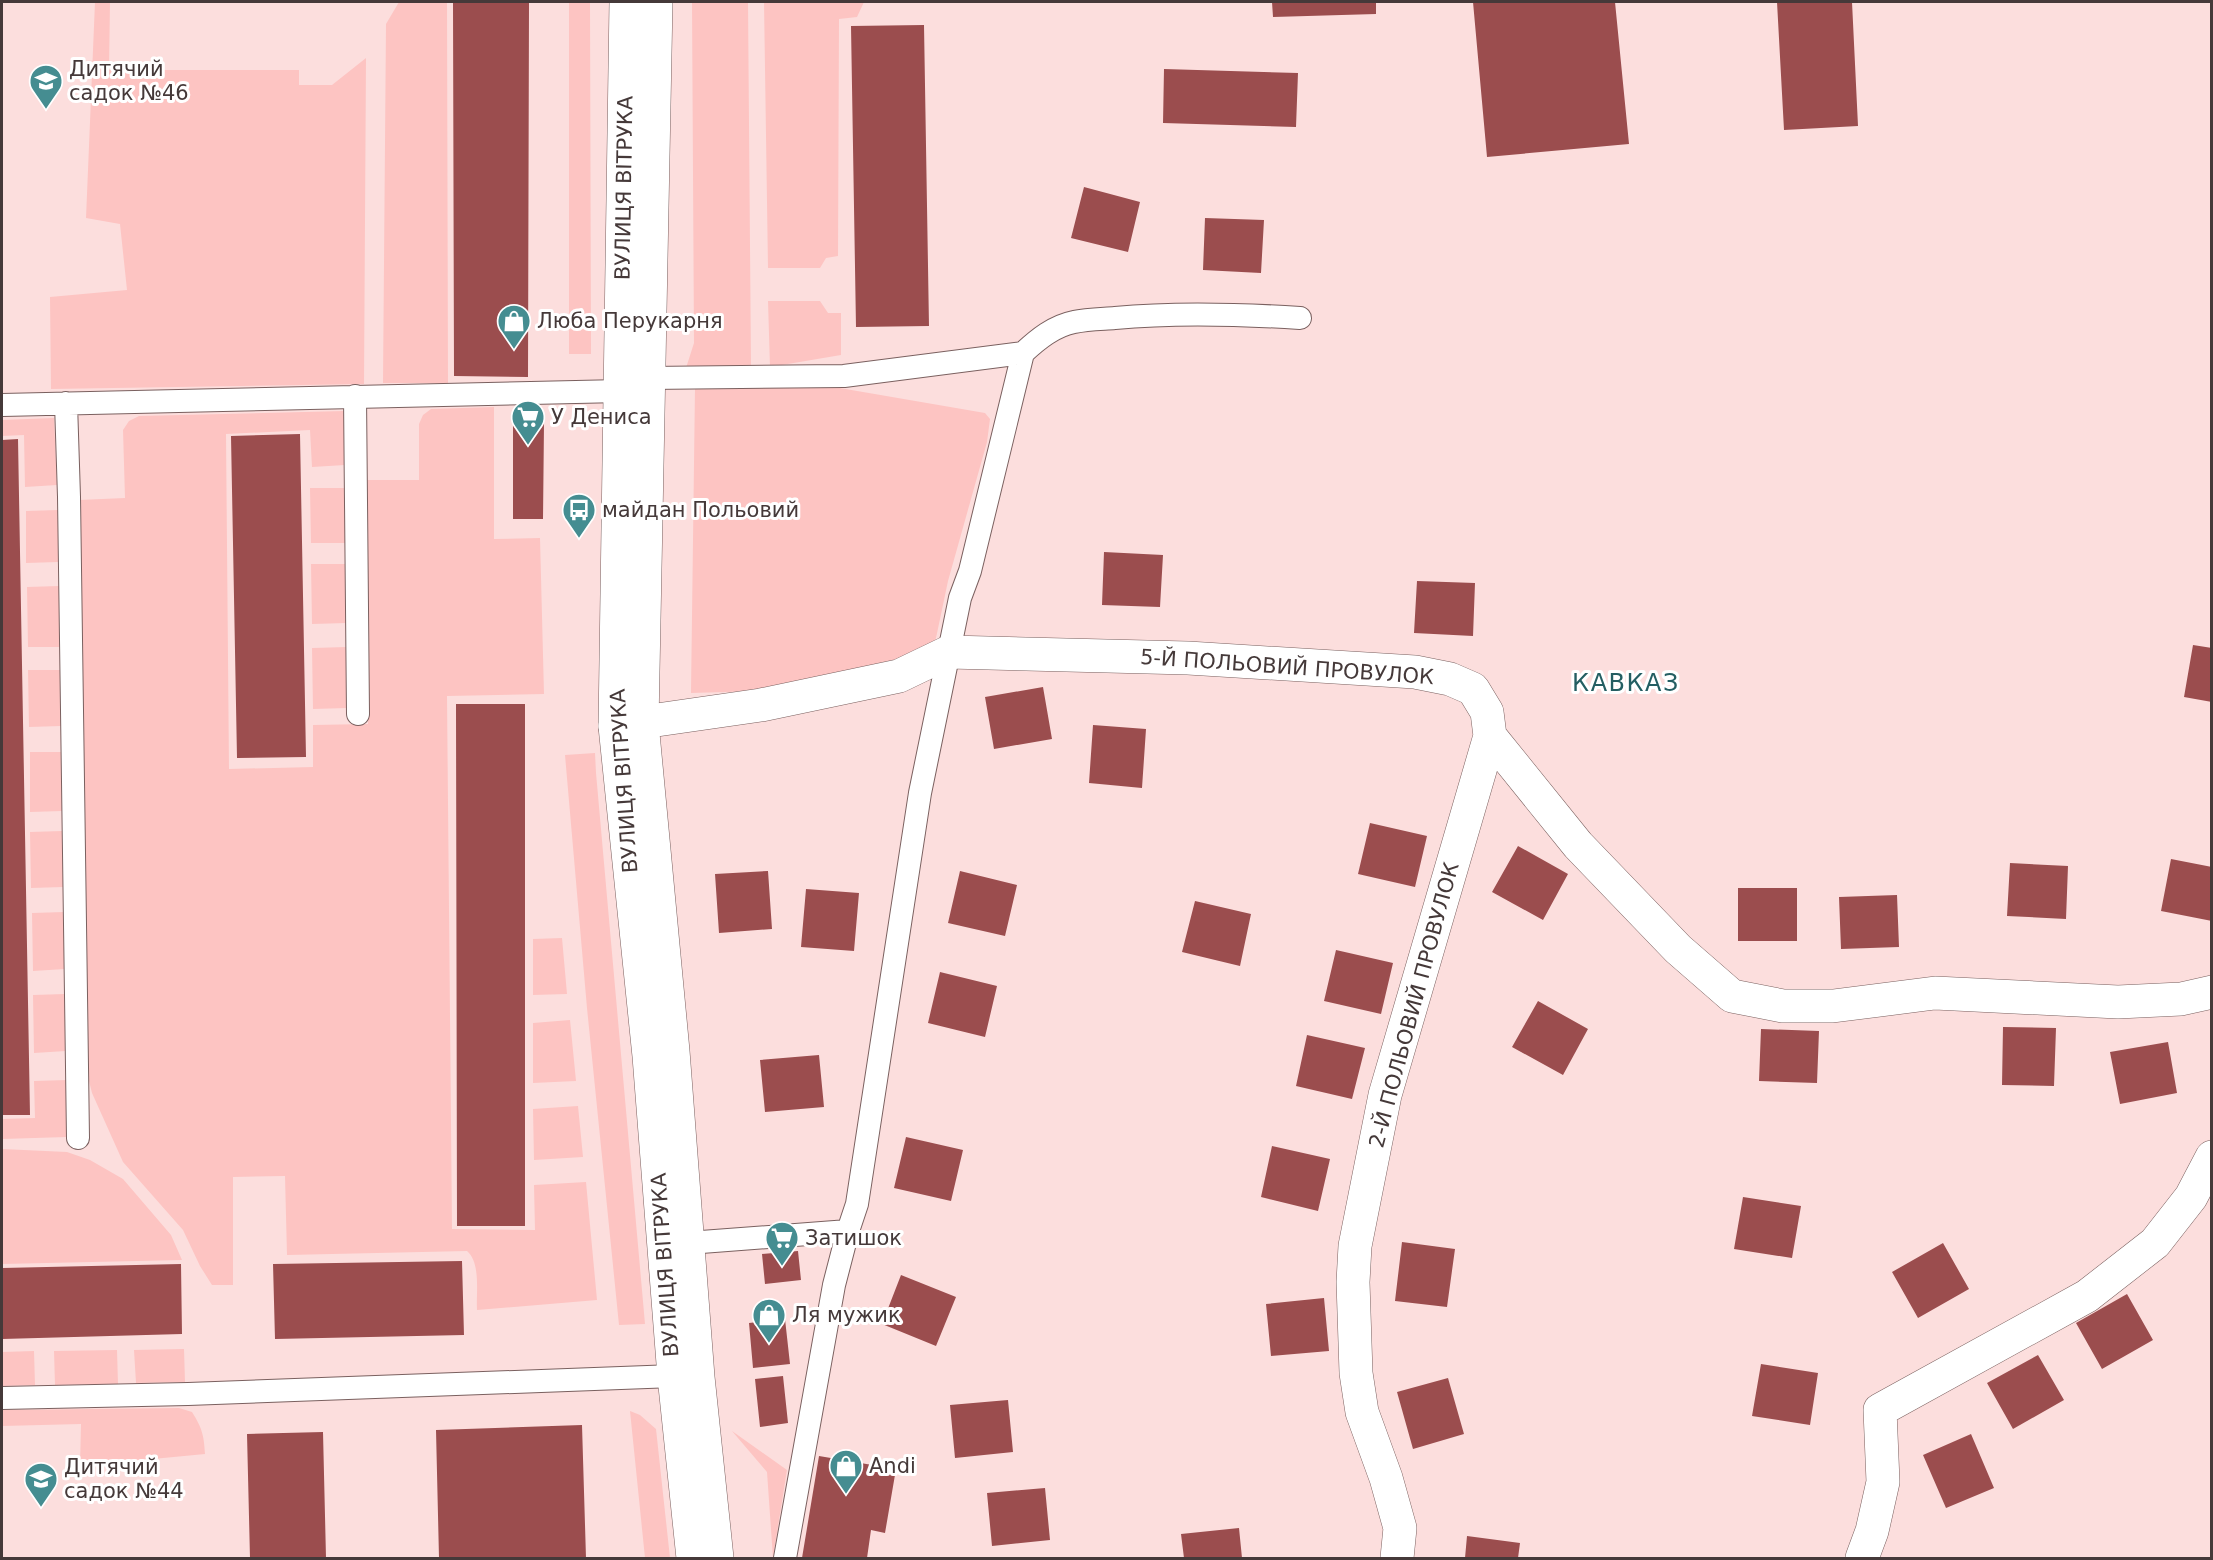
<svg xmlns="http://www.w3.org/2000/svg" width="2213" height="1560" viewBox="0 0 2213 1560" font-family="'DejaVu Sans',sans-serif">
	<style>
		.green { fill: #fdc4c2 }
		.building { fill: #9b4d4e }
		.lines { fill: none; stroke-linecap: round; stroke-linejoin: round }
		.service-casing { stroke: #7a605f; stroke-width: 24 }
		.minor-casing { stroke: #7a605f; stroke-width: 34 }
		.secondary-casing { stroke: #7a605f; stroke-width: 34 }
		.service { stroke: #fff; stroke-width: 22 }
		.minor { stroke: #fff; stroke-width: 33 }
		.secondary { stroke: #fff; stroke-width: 33 }
		.labels { text-anchor: middle; dominant-baseline: central; stroke-width: 6; stroke-linejoin: round; paint-order: stroke }
		.poi-label { font-size: 21px; fill: #453939; stroke: #fff; text-anchor: start }
		.street-label { font-size: 21px; fill: #453939; stroke: #fff }
		.quarter-label { font-size: 24px; letter-spacing: 1.5px; fill: #245e62; stroke: #fff }
	</style>
	<rect width="100%" height="100%" fill="#fcdedd"/>
	<path class="green" d="M 95,2 L 110,2 L 109,70 L 299,70 L 299,85 L 332,85 L 366,58 L 364,384 L 51,389 L 50,297 L 127,290 L 120,224 L 86,218 Z
		M 399,2 L 447,2 L 448,383 L 383,383 L 386,24 Z
		M 569,2 L 590,2 L 591,354 L 569,354 Z
		M 692,2 L 748,2 L 751,366 L 686,368 L 694,343 Z
		M 764,2 L 864,2 L 857,17 L 839,19 L 838,256 L 826,258 L 820,268 L 768,268 Z
		M 768,301 L 820,301 L 828,313 L 841,313 L 841,355 L 770,367 Z
		M 834,387 L 985,413 L 990,419 L 987,442 L 948,581 L 936,638 L 932,646 L 911,656 L 759,691 L 691,693 L 695,388 Z
		M 494,407 L 494,539 L 540,538 L 544,694 L 447,696 L 452,1229 L 535,1230 L 534,1185 L 586,1182 L 597,1300 L 477,1310 C 476,1293 481,1263 467,1251 L 287,1255 L 285,1176 L 233,1177 L 233,1285 L 212,1285 L 200,1266 L 183,1230 L 123,1162 L 92,1093 L 88,1077 L 79,500 L 125,498 L 123,430 L 129,421 L 139,416 L 344,411 L 345,465 L 312,467 L 310,430 L 226,434 L 229,769 L 313,767 L 313,725 L 368,724 L 366,480 L 419,480 L 419,424 L 423,415 L 431,409 Z
		M 54,418 L 57,485 L 25,487 L 24,435 L 2,436 L 2,420 Z
		M 310,488 L 345,488 L 346,543 L 311,543 Z
		M 58,510 L 58,562 L 26,563 L 26,511 Z
		M 311,564 L 346,564 L 347,623 L 312,624 Z
		M 59,586 L 60,647 L 28,647 L 27,587 Z
		M 347,647 L 347,708 L 313,709 L 312,648 Z
		M 28,670 L 60,670 L 61,726 L 29,727 Z
		M 30,752 L 61,752 L 62,811 L 30,812 Z
		M 595,753 L 596,773 L 645,1324 L 619,1325 L 587,1008 L 565,755 Z
		M 62,831 L 63,887 L 31,888 L 30,832 Z
		M 64,912 L 65,969 L 33,971 L 32,913 Z
		M 562,938 L 567,994 L 533,995 L 533,939 Z
		M 65,994 L 66,1051 L 34,1053 L 33,995 Z
		M 570,1020 L 576,1081 L 533,1083 L 533,1023 Z
		M 67,1080 L 67,1137 L 2,1139 L 2,1119 L 35,1118 L 34,1081 Z
		M 578,1106 L 583,1157 L 534,1160 L 533,1109 Z
		M 2,1149 L 67,1152 L 90,1160 L 123,1179 L 171,1235 L 182,1260 L 2,1264 Z
		M 184,1349 L 185,1382 L 136,1383 L 134,1350 Z
		M 117,1350 L 118,1384 L 55,1385 L 54,1351 Z
		M 34,1351 L 35,1385 L 2,1386 L 2,1352 Z
		M 179,1408 L 192,1412 C 202,1428 204,1435 205,1454 L 80,1466 L 81,1424 L 2,1426 L 2,1410 Z
		M 630,1411 L 640,1415 L 656,1429 L 670,1558 L 645,1558 Z
		M 732,1431 L 787,1470 L 773,1558 L 767,1472 Z"/>
	<path class="building" d="M 453,2 L 529,2 L 528,377 L 454,376 Z
		M 1272,2 L 1376,2 L 1376,14 L 1273,17 Z
		M 1473,2 L 1615,2 L 1629,144 L 1487,157 Z
		M 1777,2 L 1852,2 L 1858,126 L 1784,130 Z
		M 924,25 L 929,326 L 856,327 L 851,26 Z
		M 1164,69 L 1298,73 L 1296,127 L 1163,123 Z
		M 1084,187 L 1140,202 L 1128,252 L 1071,238 Z
		M 1205,218 L 1264,220 L 1261,273 L 1203,270 Z
		M 513,423 L 544,423 L 543,519 L 513,519 Z
		M 300,434 L 306,757 L 237,758 L 231,436 Z
		M 18,439 L 30,1115 L 2,1115 L 2,440 Z
		M 1104,552 L 1163,555 L 1160,607 L 1102,605 Z
		M 1417,581 L 1475,583 L 1473,636 L 1414,633 Z
		M 2193,645 L 2212,648 L 2212,702 L 2184,697 Z
		M 1043,687 L 1052,739 L 994,749 L 985,697 Z
		M 456,704 L 525,704 L 525,1226 L 457,1226 Z
		M 1093,725 L 1146,729 L 1142,788 L 1089,783 Z
		M 1370,823 L 1427,836 L 1415,887 L 1358,874 Z
		M 1518,846 L 1568,874 L 1543,920 L 1492,892 Z
		M 2171,859 L 2212,867 L 2212,921 L 2161,911 Z
		M 2010,863 L 2068,866 L 2066,919 L 2007,916 Z
		M 768,871 L 772,929 L 719,933 L 715,874 Z
		M 960,871 L 1017,885 L 1005,936 L 948,923 Z
		M 1738,888 L 1797,888 L 1797,941 L 1738,941 Z
		M 806,889 L 859,893 L 854,951 L 801,947 Z
		M 1897,895 L 1899,947 L 1841,949 L 1839,897 Z
		M 1195,901 L 1251,914 L 1240,966 L 1182,952 Z
		M 1336,950 L 1393,963 L 1381,1014 L 1324,1001 Z
		M 940,972 L 997,986 L 985,1037 L 928,1023 Z
		M 1538,1001 L 1588,1029 L 1563,1075 L 1512,1047 Z
		M 2003,1027 L 2056,1028 L 2054,1086 L 2002,1085 Z
		M 1761,1029 L 1819,1031 L 1817,1083 L 1759,1081 Z
		M 1307,1035 L 1365,1048 L 1352,1099 L 1296,1086 Z
		M 2168,1042 L 2177,1093 L 2120,1104 L 2110,1052 Z
		M 819,1055 L 824,1107 L 765,1112 L 760,1060 Z
		M 906,1137 L 963,1150 L 951,1201 L 894,1188 Z
		M 1272,1146 L 1330,1159 L 1318,1211 L 1261,1197 Z
		M 1743,1197 L 1801,1206 L 1792,1258 L 1734,1249 Z
		M 1402,1242 L 1455,1249 L 1447,1307 L 1395,1301 Z
		M 1943,1243 L 1969,1289 L 1918,1318 L 1892,1272 Z
		M 798,1251 L 801,1280 L 765,1284 L 762,1254 Z
		M 462,1261 L 464,1335 L 275,1339 L 273,1264 Z
		M 181,1264 L 182,1334 L 2,1339 L 2,1268 Z
		M 901,1275 L 956,1297 L 936,1346 L 882,1324 Z
		M 2127,1294 L 2153,1340 L 2102,1369 L 2076,1323 Z
		M 1324,1298 L 1329,1351 L 1271,1356 L 1266,1304 Z
		M 785,1319 L 790,1364 L 753,1368 L 749,1323 Z
		M 2038,1355 L 2064,1400 L 2013,1429 L 1987,1383 Z
		M 1761,1364 L 1818,1373 L 1810,1425 L 1752,1416 Z
		M 783,1376 L 788,1423 L 760,1427 L 755,1379 Z
		M 1448,1378 L 1464,1434 L 1413,1449 L 1397,1392 Z
		M 1008,1400 L 1013,1452 L 955,1458 L 950,1405 Z
		M 582,1425 L 586,1558 L 439,1558 L 436,1430 Z
		M 323,1432 L 326,1558 L 250,1558 L 247,1434 Z
		M 1971,1434 L 1994,1488 L 1946,1508 L 1923,1455 Z
		M 819,1456 L 896,1469 L 885,1533 L 871,1530 L 867,1558 L 802,1558 Z
		M 1045,1488 L 1050,1540 L 992,1546 L 987,1493 Z
		M 1239,1528 L 1242,1558 L 1184,1558 L 1181,1534 Z
		M 1467,1536 L 1520,1543 L 1518,1558 L 1465,1558 Z"/>
	<g class="lines">
		<g class="service-casing">
			<path id="service" d="M 1023,353 C 1038,339 1054,326 1074,322 C 1087,319 1102,319 1115,318 C 1176,312 1238,314 1300,318
				M 648,378 L 844,376 L 1023,353 L 970,571 L 960,598 L 920,793 L 857,1204 L 848,1231 L 834,1285 L 785,1558
				M 355,396 L 358,714
				M 66,403 L 69,497 L 78,1138
				M 2,405 L 621,391
				M 688,1243 L 848,1231
				M 2,1398 L 188,1394 L 674,1376"/>
		</g>
		<g class="minor-casing">
			<path id="minor" d="M 615,726 L 761,705 L 899,676 L 949,652 L 1188,658 L 1415,672 L 1450,679 L 1473,689 L 1487,712 L 1490,736 L 1578,845 L 1678,949 L 1732,996 L 1783,1006 L 1833,1006 L 1935,993 L 2118,1002 L 2181,999 L 2212,992
				M 1397,1558 L 1400,1528 L 1386,1478 L 1362,1412 L 1356,1373 L 1353,1282 L 1355,1246 L 1385,1095 L 1490,736
				M 1862,1558 L 1872,1531 L 1883,1482 L 1880,1410 L 2087,1296 L 2155,1243 L 2191,1197 L 2212,1157"/>
		</g>
		<g class="secondary-casing">
			<path id="secondary" d="M 626,2 L 615,726 L 649,1056 L 674,1376 L 693,1558
				M 656,2 L 642,723 L 673,1051 L 698,1377 L 717,1558"/>
		</g>
		<use href="#service" class="service"/>
		<use href="#minor" class="minor"/>
		<use href="#secondary" class="secondary"/>
	</g>
	<defs>
		<g id="school-pin" transform="scale(1.725)"><path d="M0 17L-7.5 6A9.5 9.5 0 1 1 7.5 6Z" fill="#458d91" stroke="#fff"/><path d="M0-5L7-2L0 1L-7-2ZM-4 1L0 2.5L4 1V4Q0 6-4 4Z" fill="#fff"/></g>
		<g id="shop-pin" transform="scale(1.725)"><path d="M0 17L-7.5 6A9.5 9.5 0 1 1 7.5 6Z" fill="#458d91" stroke="#fff"/><path d="M-5-2.5h2.3a2.7 3.5 0 0 1 5.4 0H5L5.5 6h-11ZM-1.5-2.5h3a1.5 2.3 0 0 0-3 0Z" fill="#fff"/></g>
		<g id="supermarket-pin" transform="scale(1.725)"><path d="M0 17L-7.5 6A9.5 9.5 0 1 1 7.5 6Z" fill="#458d91" stroke="#fff"/><path d="M-6-5.5h2.5l.6 2H6L4.5 2H-2.5L-4.4-4H-6ZM-1.5 3.2a1.3 1.3 0 1 0 .1 0ZM3 3.2a1.3 1.3 0 1 0 .1 0Z" fill="#fff"/></g>
		<g id="bus-pin" transform="scale(1.725)"><path d="M0 17L-7.5 6A9.5 9.5 0 1 1 7.5 6Z" fill="#458d91" stroke="#fff"/><path d="M-5-6H5V4H4V6H2V4H-2V6H-4V4H-5ZM-3.5-4V0h7V-4ZM-3.5 1.2v1.5H-2V1.2ZM2 1.2v1.5H3.5V1.2Z" fill="#fff"/></g>
	</defs>
	<g fill-rule="evenodd">
		<use href="#school-pin" x="46" y="81"/>
		<use href="#shop-pin" x="514" y="321"/>
		<use href="#supermarket-pin" x="528" y="417"/>
		<use href="#bus-pin" x="579" y="510"/>
		<use href="#supermarket-pin" x="782" y="1238"/>
		<use href="#shop-pin" x="769" y="1315"/>
		<use href="#shop-pin" x="846" y="1466"/>
		<use href="#school-pin" x="41" y="1479"/>
	</g>
	<g class="labels">
		<g class="poi-label">
			<text x="69" y="69">Дитячий<tspan x="69" dy="24">садок №46</tspan></text>
			<text x="537" y="321">Люба Перукарня</text>
			<text x="551" y="417">У Дениса</text>
			<text x="602" y="510">майдан Польовий</text>
			<text x="805" y="1238">Затишок</text>
			<text x="792" y="1315">Ля мужик</text>
			<text x="869" y="1466">Andi</text>
			<text x="64" y="1467">Дитячий<tspan x="64" dy="24">садок №44</tspan></text>
		</g>
		<g class="street-label">
			<text transform="translate(624 188) rotate(-89)">ВУЛИЦЯ ВІТРУКА</text>
			<text transform="translate(1287 667) rotate(4)">5-Й ПОЛЬОВИЙ ПРОВУЛОК</text>
			<text transform="translate(624 781) rotate(-94)">ВУЛИЦЯ ВІТРУКА</text>
			<text transform="translate(1414 1005) rotate(-75)">2-Й ПОЛЬОВИЙ ПРОВУЛОК</text>
			<text transform="translate(665 1265) rotate(-94)">ВУЛИЦЯ ВІТРУКА</text>
		</g>
		<g class="quarter-label">
			<text x="1626" y="683">КАВКАЗ</text>
		</g>
	</g>
	<rect width="2213" height="1560" fill="none" stroke="#453939" stroke-width="6"/>
</svg>
